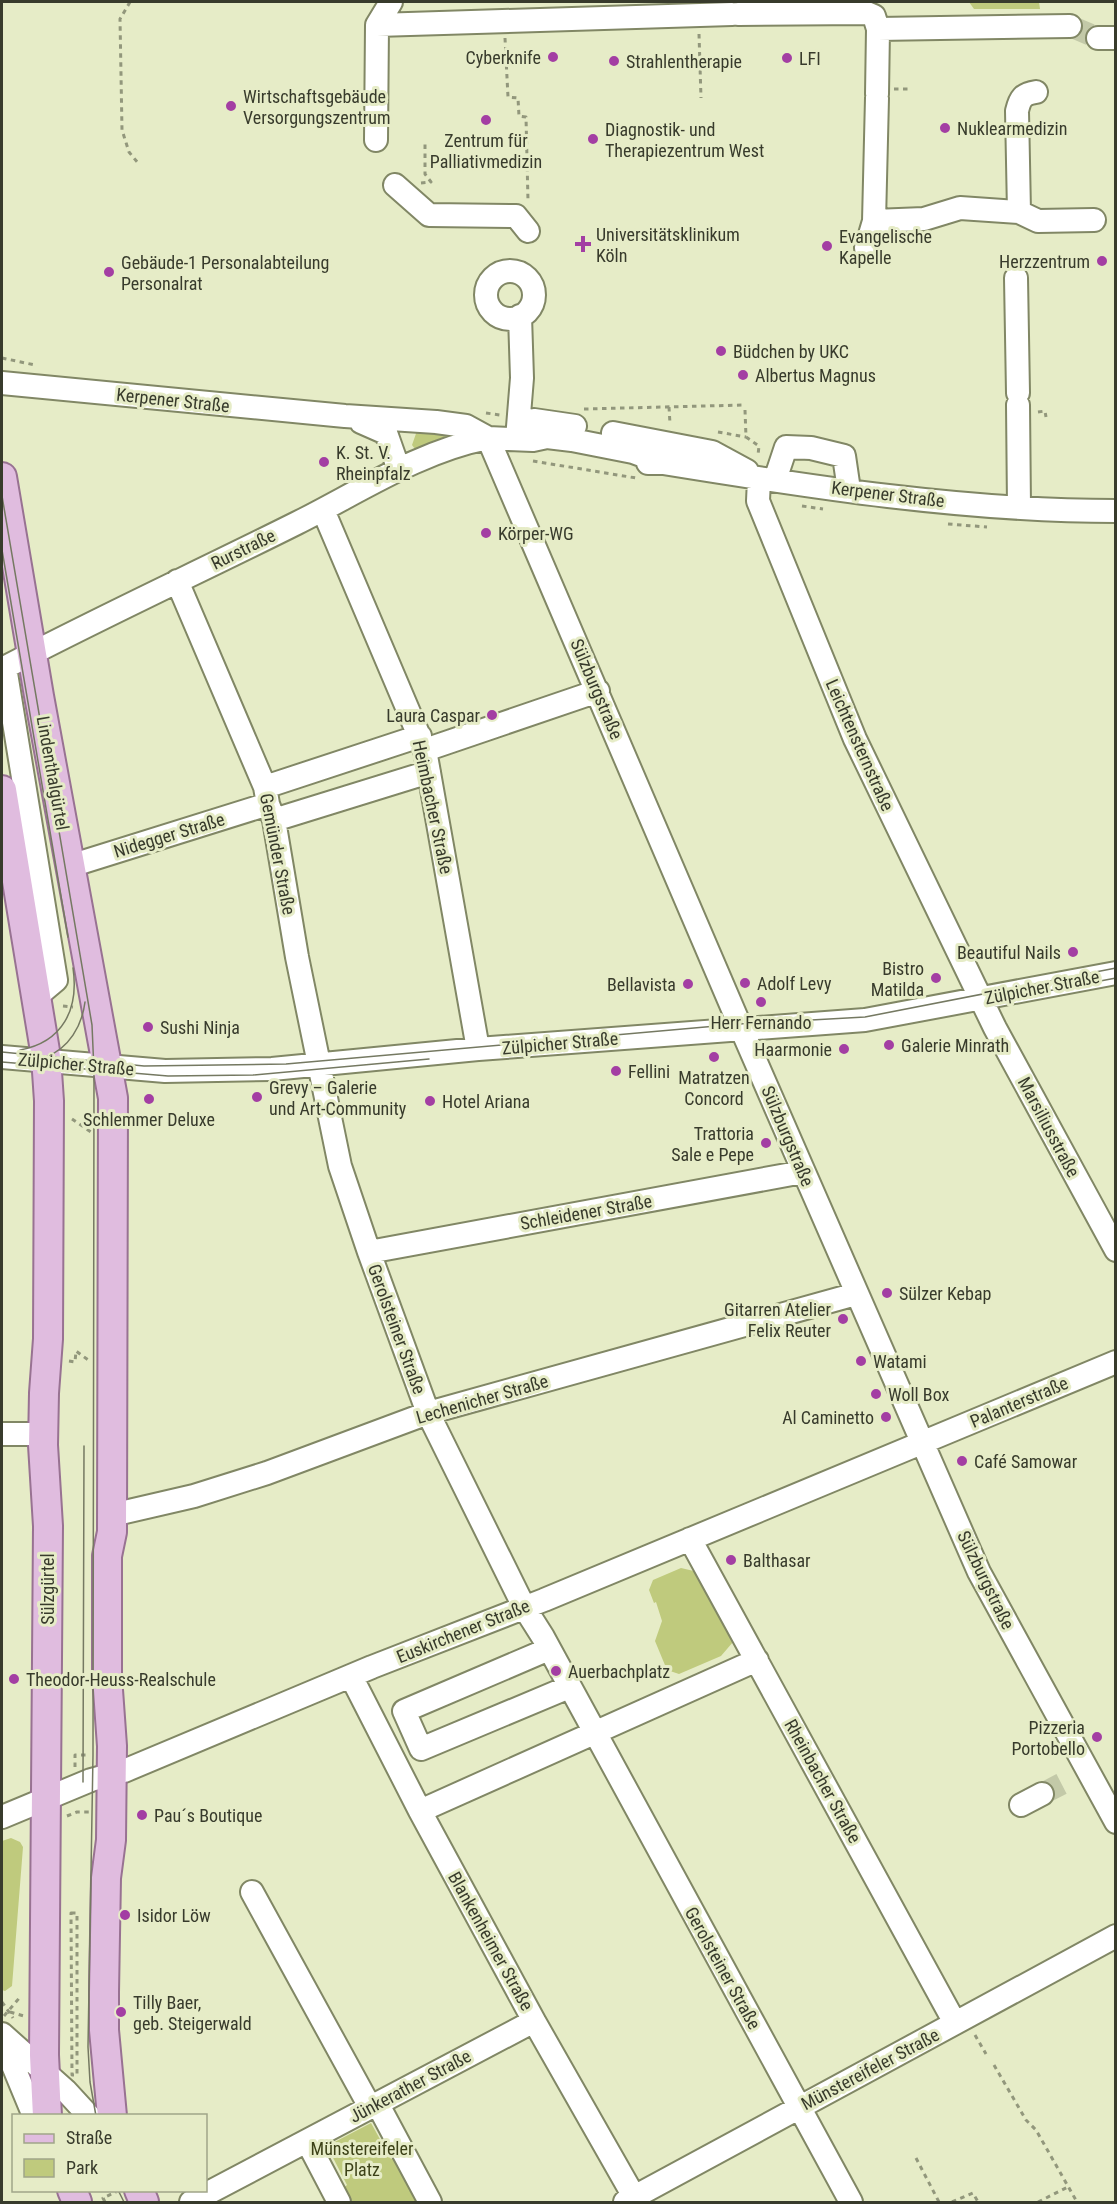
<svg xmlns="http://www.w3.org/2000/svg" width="1117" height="2204" viewBox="0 0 1117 2204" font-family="'Roboto Condensed',sans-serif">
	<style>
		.green { fill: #bfca7d }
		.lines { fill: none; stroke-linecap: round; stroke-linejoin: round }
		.minor-tunnel { stroke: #c3c9a8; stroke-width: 22; stroke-dasharray: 22 11; stroke-linecap: butt }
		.minor-casing { stroke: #818765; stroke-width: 26 }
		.major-casing { stroke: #987292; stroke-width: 32 }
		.path { stroke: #92977c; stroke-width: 3; stroke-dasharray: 4.5 4.5; stroke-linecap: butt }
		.minor { stroke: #fff; stroke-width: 22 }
		.major { stroke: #e0bcdf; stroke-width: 28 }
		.tram { stroke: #757962; stroke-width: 1.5 }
		.poi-dot { fill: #a33ea3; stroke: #e6ecc7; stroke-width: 2 }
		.labels { text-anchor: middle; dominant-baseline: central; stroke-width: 6; stroke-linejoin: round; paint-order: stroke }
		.poi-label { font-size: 18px; fill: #383b2c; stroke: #e6ecc7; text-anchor: start }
		.street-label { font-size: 18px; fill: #383b2c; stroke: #e6ecc7 }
		.park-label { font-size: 18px; fill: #3c4117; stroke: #e6ecc7 }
	</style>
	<rect width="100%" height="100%" fill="#e6ecc7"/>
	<path class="green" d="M 969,2 L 1039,2 L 1040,9 L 974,9 Z
		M 419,425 L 456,433 L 415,449 L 412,445 Z
		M 681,1568 L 698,1572 L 733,1642 L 721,1656 L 679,1674 L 667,1670 L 655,1641 L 662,1621 L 656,1602 L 654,1603 L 649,1590 L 653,1580 Z
		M 11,1838 L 20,1842 L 23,1847 L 12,1986 L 5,1991 L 2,1990 L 2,1841 Z
		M 371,2123 L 391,2159 L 399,2155 L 424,2202 L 349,2202 L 342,2189 L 347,2185 L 327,2146 Z"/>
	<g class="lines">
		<path class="minor-tunnel" d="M 1070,26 L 1098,38
			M 1042,1794 L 1069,1780"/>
		<g class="minor-casing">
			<path id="minor" d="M 738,14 L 867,13 L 874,16 L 878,29 L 1070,26
				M 377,25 L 732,14
				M 1098,38 L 1116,38
				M 877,94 L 878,29
				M 877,98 L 874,221 L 924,219 L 960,208 L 1019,212 L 1038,221 L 1094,220
				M 376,140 L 377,25 L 391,2
				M 395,185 L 429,215 L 516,216 L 528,231
				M 1019,212 L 1017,111 C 1020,98 1023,94 1036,92
				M 866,248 L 874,221
				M486 295a24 24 0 1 1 48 0a24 24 0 1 1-48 0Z
				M 1016,278 L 1018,393
				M 2,383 L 345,416 L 436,422 L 466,426 L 488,438 L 533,440 L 547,437 L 572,440 L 633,452 L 663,463
				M 1018,405 L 1019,507
				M 534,420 L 575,426
				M 361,422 L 386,433 L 399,470
				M 613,433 L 712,452 L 747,471
				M 488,438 L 741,1028 L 979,1572 L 1116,1822
				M 517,439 L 522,378 L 520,316
				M 648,463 L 663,463 C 811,487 965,511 1116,511
				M 759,479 L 758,501 L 855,739 L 995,1028 L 1116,1250
				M 775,480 L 786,447 L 811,448 L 844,456 L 849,490
				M 323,510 L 425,750 L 478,1049
				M 177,581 L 265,787 L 268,804 L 274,820 L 297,957 L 340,1166 L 369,1252 L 428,1413 L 524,1607 L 543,1637 L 851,2202
				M 5,667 L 56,980 L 37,996
				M 2,669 C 99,618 199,572 297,523 C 359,492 420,451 488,438
				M 425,750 L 598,691
				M 265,787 L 420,736
				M 274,820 L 429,772
				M 70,866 L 268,804
				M 2,1057 L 165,1071 L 272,1069 L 478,1049 L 865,1020 L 1116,973
				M 369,1252 L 803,1172
				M 2,1434 L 43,1434
				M 112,1515 L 194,1496 L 267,1473 L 428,1413 L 856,1294
				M 690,1539 L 955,2023
				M 549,1649 L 404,1711 L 421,1749 L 569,1687
				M 351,1676 L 420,1811 L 534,2021 L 637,2202
				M 1021,1805 L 1042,1794
				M 420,1811 L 757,1660
				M 2,1817 L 91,1780 L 124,1771 L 372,1667 L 544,1600 L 1116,1362
				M 252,1892 L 370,2107
				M 2,2034 L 66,2091 L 89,2116
				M 2,2039 L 34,2116
				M 377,2103 L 430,2202
				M 307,2141 L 339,2202
				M 191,2202 L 534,2021
				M 625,2202 L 1116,1936"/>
		</g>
		<g class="major-casing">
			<path id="major" d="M 2,477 L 39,696 L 113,1098 L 112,1532 L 107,1556 L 107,1676 L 112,1746 L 111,1840 L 106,1878 L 104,1992 L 104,2030 L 112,2116
				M 2,790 L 46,1057 L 49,1101 L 48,1339 L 44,1393 L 43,1445 L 48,1526 L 44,2055 L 47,2116
				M 72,2190 L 77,2202
				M 139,2190 L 144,2202"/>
		</g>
		<path class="path" d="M 130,2 L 120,19 L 122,130 L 129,152 L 138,163
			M 699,34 L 701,98
			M 505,38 L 508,97 L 518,98 L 519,116 L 526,117 L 528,201
			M 894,89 L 908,89
			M 421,183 L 431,182 L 425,174 L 425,140
			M 2,358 L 35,365
			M 669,407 L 670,424
			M 584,409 L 744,405
			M 745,410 L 746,437 L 759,446 L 758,455
			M 1038,412 L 1045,411 L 1046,417
			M 486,413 L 500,415
			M 718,432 L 746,437
			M 533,461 L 636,478
			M 802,506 L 823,509
			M 948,524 L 987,527
			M 63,1006 L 73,1007
			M 72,1119 L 91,1132
			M 69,1361 L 75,1362 L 76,1351 L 91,1362
			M 75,1767 L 75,1755 L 89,1755
			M 67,1816 L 77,1812 L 89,1812
			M 71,1913 L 77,1913 L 77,2075 L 72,2075 Z
			M 2,2002 L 13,2018
			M 10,2012 L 24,2016
			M 4,2016 L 21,1996
			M 975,2035 L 986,2054
			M 994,2065 L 1026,2120 L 1036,2130 L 1077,2202
			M 916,2158 L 939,2202
			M 105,2202 L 103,2198 L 116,2192
			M 952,2202 L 973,2193 L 978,2202
			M 1038,2202 L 1068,2187"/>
		<use href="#minor" class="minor"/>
		<use href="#major" class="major"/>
		<path class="tram" d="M 2,496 L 92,1025 L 94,1071 L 93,1755 L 88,2047 L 90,2082 L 96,2116
			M 2,550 L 68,937
			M 1016,997 L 1116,978
			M 20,1050 C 63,1042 79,1009 73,968
			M 2,1052 L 144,1066 L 286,1064 L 739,1024 L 865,1017 L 1116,968
			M 46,1057 C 69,1048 82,1026 85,1002
			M 2,1062 L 168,1076 L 253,1075 L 429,1059
			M 83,1782 L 84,1446
			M 118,2190 L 124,2202"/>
	</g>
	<g class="poi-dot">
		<circle cx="553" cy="57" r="6"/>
		<circle cx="787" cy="58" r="6"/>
		<circle cx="614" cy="61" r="6"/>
		<circle cx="231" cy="106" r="6"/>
		<circle cx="486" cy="120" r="6"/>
		<circle cx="945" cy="128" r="6"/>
		<circle cx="593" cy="139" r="6"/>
		<path d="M580 235h6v6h6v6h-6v6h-6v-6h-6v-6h6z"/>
		<circle cx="827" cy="246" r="6"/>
		<circle cx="1102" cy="261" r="6"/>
		<circle cx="109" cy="272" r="6"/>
		<circle cx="721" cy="351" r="6"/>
		<circle cx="743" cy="375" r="6"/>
		<circle cx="324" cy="462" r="6"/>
		<circle cx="486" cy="533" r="6"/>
		<circle cx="492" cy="715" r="6"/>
		<circle cx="1073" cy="952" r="6"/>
		<circle cx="936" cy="978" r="6"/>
		<circle cx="745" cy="983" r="6"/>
		<circle cx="688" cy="984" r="6"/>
		<circle cx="761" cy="1002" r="6"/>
		<circle cx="148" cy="1027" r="6"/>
		<circle cx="889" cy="1045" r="6"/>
		<circle cx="844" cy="1049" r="6"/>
		<circle cx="714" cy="1057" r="6"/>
		<circle cx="616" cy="1071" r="6"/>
		<circle cx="257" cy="1097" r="6"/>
		<circle cx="149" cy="1099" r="6"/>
		<circle cx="430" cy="1101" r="6"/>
		<circle cx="766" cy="1143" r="6"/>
		<circle cx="887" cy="1293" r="6"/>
		<circle cx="843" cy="1319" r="6"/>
		<circle cx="861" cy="1361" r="6"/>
		<circle cx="876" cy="1394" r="6"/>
		<circle cx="886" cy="1417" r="6"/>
		<circle cx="962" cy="1461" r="6"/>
		<circle cx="731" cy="1560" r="6"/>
		<circle cx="556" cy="1671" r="6"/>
		<circle cx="14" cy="1679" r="6"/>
		<circle cx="1097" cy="1737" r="6"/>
		<circle cx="142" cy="1815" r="6"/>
		<circle cx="125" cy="1915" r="6"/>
		<circle cx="121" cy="2012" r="6"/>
	</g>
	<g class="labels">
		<g class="poi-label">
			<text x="541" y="57" text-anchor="end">Cyberknife</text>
			<text x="799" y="58">LFI</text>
			<text x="626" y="61">Strahlentherapie</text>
			<text x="243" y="96">Wirtschaftsgebäude<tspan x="243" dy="21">Versorgungszentrum</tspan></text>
			<text x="957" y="128">Nuklearmedizin</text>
			<text x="605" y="129">Diagnostik- und<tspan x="605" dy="21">Therapiezentrum West</tspan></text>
			<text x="486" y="140" text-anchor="middle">Zentrum für<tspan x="486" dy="21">Palliativmedizin</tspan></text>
			<text x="596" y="234">Universitätsklinikum<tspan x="596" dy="21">Köln</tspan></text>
			<text x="839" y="236">Evangelische<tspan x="839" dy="21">Kapelle</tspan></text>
			<text x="1090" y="261" text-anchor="end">Herzzentrum</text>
			<text x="121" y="262">Gebäude-1 Personalabteilung<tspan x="121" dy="21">Personalrat</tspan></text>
			<text x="733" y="351">Büdchen by UKC</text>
			<text x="755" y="375">Albertus Magnus</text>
			<text x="336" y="452">K. St. V.<tspan x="336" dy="21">Rheinpfalz</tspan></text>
			<text x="498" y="533">Körper-WG</text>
			<text x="480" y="715" text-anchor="end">Laura Caspar</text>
			<text x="1061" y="952" text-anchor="end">Beautiful Nails</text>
			<text x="924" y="968" text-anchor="end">Bistro<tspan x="924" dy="21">Matilda</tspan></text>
			<text x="757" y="983">Adolf Levy</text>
			<text x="676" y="984" text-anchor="end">Bellavista</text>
			<text x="761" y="1022" text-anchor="middle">Herr Fernando</text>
			<text x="160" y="1027">Sushi Ninja</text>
			<text x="901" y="1045">Galerie Minrath</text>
			<text x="832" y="1049" text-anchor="end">Haarmonie</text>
			<text x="628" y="1071">Fellini</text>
			<text x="714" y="1077" text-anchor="middle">Matratzen<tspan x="714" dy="21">Concord</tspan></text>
			<text x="269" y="1087">Grevy – Galerie<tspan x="269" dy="21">und Art-Community</tspan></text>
			<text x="442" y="1101">Hotel Ariana</text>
			<text x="149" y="1119" text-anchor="middle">Schlemmer Deluxe</text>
			<text x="754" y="1133" text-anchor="end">Trattoria<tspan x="754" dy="21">Sale e Pepe</tspan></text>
			<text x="899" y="1293">Sülzer Kebap</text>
			<text x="831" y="1309" text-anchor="end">Gitarren Atelier<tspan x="831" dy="21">Felix Reuter</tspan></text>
			<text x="873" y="1361">Watami</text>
			<text x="888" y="1394">Woll Box</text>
			<text x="874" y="1417" text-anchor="end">Al Caminetto</text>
			<text x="974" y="1461">Café Samowar</text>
			<text x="743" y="1560">Balthasar</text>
			<text x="568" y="1671">Auerbachplatz</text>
			<text x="26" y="1679">Theodor-Heuss-Realschule</text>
			<text x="1085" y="1727" text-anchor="end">Pizzeria<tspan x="1085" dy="21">Portobello</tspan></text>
			<text x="154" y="1815">Pau´s Boutique</text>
			<text x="137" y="1915">Isidor Löw</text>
			<text x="133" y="2002">Tilly Baer,<tspan x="133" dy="21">geb. Steigerwald</tspan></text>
		</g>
		<g class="street-label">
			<text transform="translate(173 400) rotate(6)">Kerpener Straße</text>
			<text transform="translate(888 494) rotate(7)">Kerpener Straße</text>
			<text transform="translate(243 549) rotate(-26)">Rurstraße</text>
			<text transform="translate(597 689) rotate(67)">Sülzburgstraße</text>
			<text transform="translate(860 745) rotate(66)">Leichtensternstraße</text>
			<text transform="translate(53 773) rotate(80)">Lindenthalgürtel</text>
			<text transform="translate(433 807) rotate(78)">Heimbacher Straße</text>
			<text transform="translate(169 835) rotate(-17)">Nidegger Straße</text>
			<text transform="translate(278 854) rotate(79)">Gemünder Straße</text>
			<text transform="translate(1042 987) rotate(-11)">Zülpicher Straße</text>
			<text transform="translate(560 1043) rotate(-5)">Zülpicher Straße</text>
			<text transform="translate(76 1064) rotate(5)">Zülpicher Straße</text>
			<text transform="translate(1049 1127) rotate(62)">Marsiliusstraße</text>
			<text transform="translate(788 1136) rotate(67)">Sülzburgstraße</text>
			<text transform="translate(586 1212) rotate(-10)">Schleidener Straße</text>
			<text transform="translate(397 1329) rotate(70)">Gerolsteiner Straße</text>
			<text transform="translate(482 1399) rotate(-16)">Lechenicher Straße</text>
			<text transform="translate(1019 1402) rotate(-23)">Palanterstraße</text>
			<text transform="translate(986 1580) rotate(64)">Sülzburgstraße</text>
			<text transform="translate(47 1589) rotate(-90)">Sülzgürtel</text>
			<text transform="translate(463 1631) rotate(-22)">Euskirchener Straße</text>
			<text transform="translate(823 1781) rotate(61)">Rheinbacher Straße</text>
			<text transform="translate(491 1941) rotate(61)">Blankenheimer Straße</text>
			<text transform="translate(723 1968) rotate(61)">Gerolsteiner Straße</text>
			<text transform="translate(870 2069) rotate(-28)">Münstereifeler Straße</text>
			<text transform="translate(410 2086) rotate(-28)">Jünkerather Straße</text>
		</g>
		<g class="park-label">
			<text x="362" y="2148">Münstereifeler<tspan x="362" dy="21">Platz</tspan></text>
		</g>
	</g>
	<rect width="1117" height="2204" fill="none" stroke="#383b2c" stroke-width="6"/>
	<rect x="12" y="2114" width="195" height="78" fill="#e6ecc7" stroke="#a0a589" stroke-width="1.5"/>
	<rect x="24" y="2134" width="30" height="9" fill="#e0bcdf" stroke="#a0a589" stroke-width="1.5"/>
	<text x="66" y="2144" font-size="18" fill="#383b2c">Straße</text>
	<rect x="24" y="2159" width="30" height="18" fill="#bfca7d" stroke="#a0a589" stroke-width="1.5"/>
	<text x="66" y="2174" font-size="18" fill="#383b2c">Park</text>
</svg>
